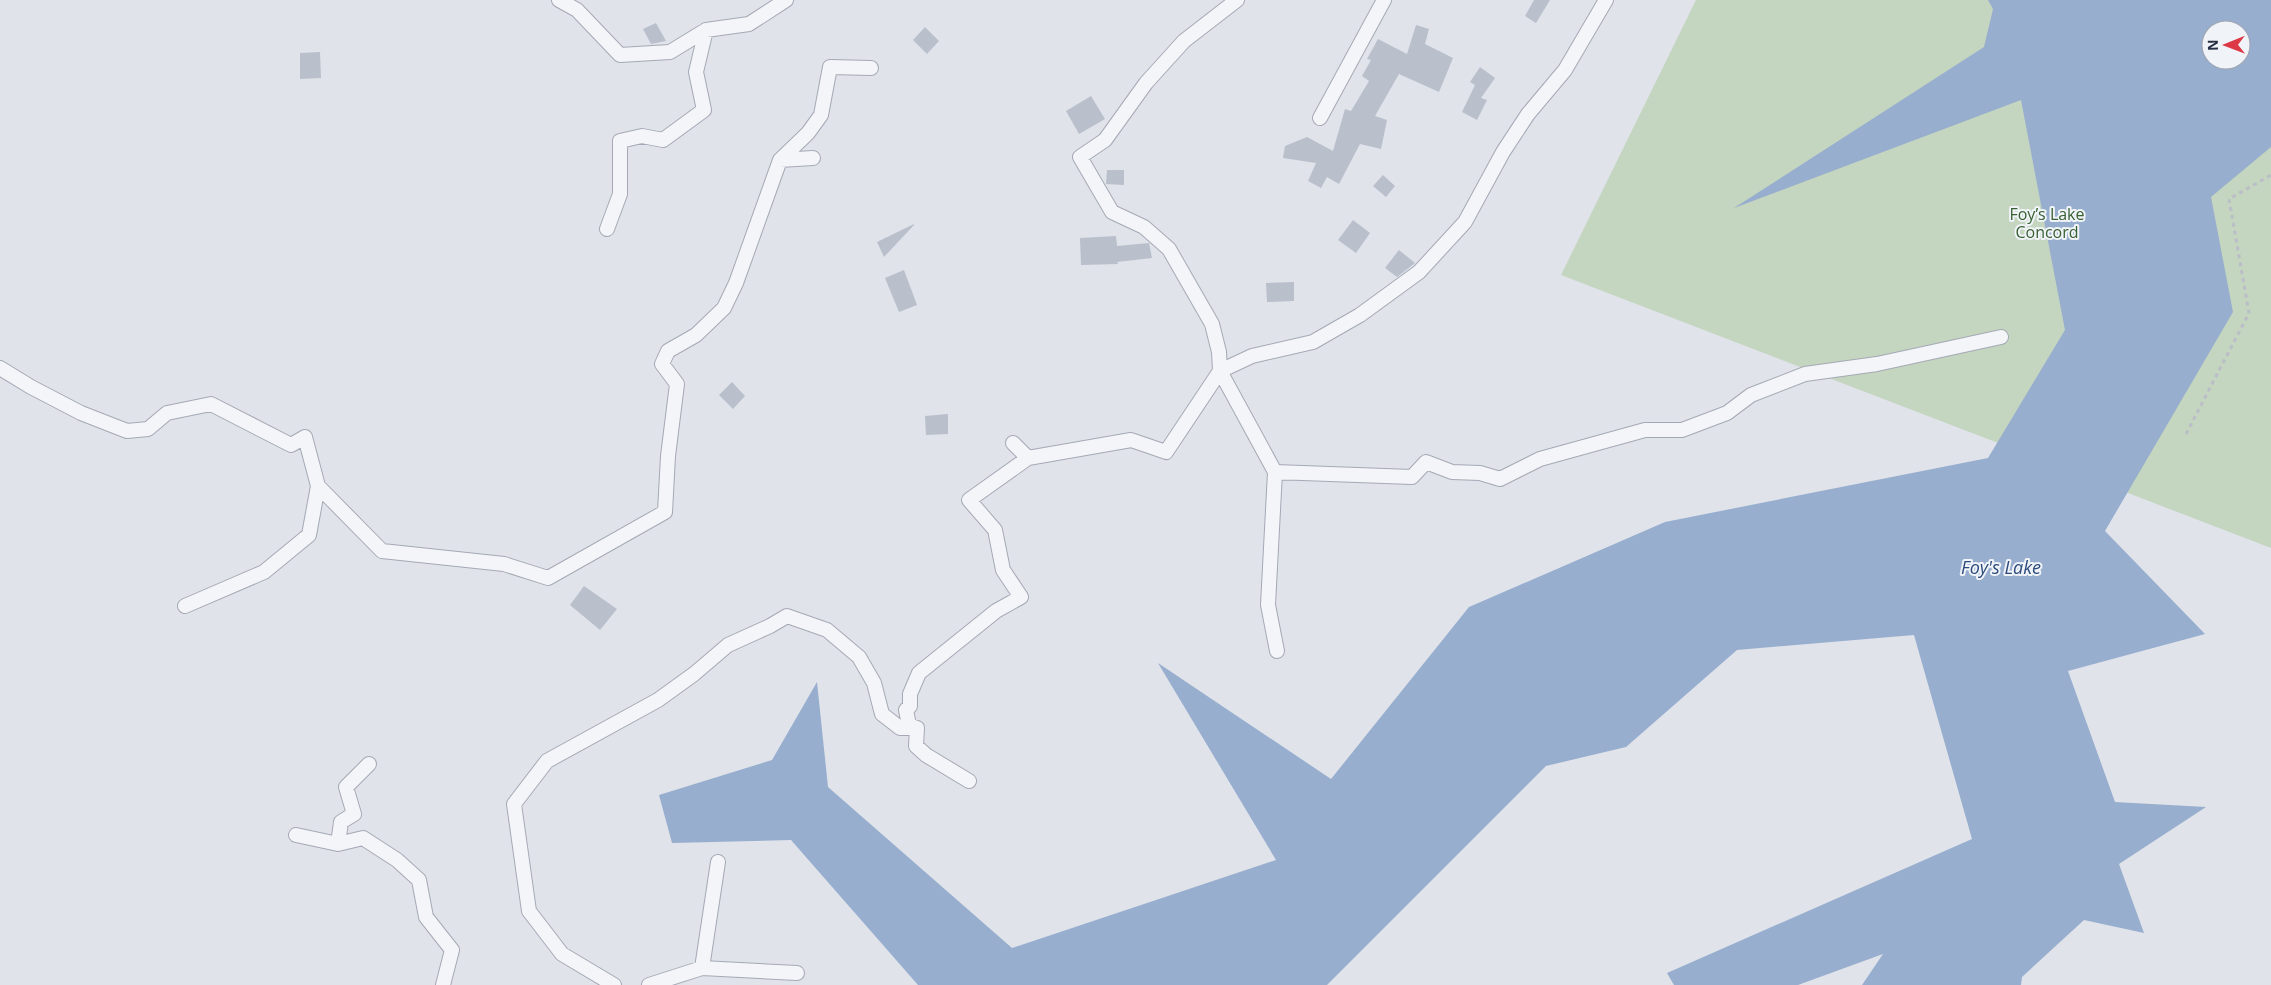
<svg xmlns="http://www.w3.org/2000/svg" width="2271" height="985" viewBox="0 0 2271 985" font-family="'Open Sans',sans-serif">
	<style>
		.green { fill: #c4d5c0; fill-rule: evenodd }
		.water { fill: #97aece; fill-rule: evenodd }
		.building { fill: #b9bfcb }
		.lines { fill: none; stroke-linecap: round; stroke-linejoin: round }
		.minor-casing { stroke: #a5a9b5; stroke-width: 16 }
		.path { stroke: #babec6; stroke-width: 3; stroke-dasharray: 4 4; stroke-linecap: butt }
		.minor { stroke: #f3f5f8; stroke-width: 14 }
		.labels { text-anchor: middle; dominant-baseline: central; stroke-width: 4; stroke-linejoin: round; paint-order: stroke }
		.park-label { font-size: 16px; fill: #386132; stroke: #f0f3f8 }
		.water-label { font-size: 18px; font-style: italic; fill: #2c4b7c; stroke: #f0f3f8 }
	</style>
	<rect width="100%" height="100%" fill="#e0e3ea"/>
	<path class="green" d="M 1696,0 L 2271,0 L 2271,548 L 1561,275 ZM 2211,30 L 2241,30 L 2241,60 L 2211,60 Z"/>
	<path class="water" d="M 1988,0 L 2271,0 L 2271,147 L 2211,197 L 2233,312 L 2105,531 L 2205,634 L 2068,671 L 2115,802 L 2206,807 L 2119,864 L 2144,933 L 2084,920 L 2022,977 L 2021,985 L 1862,985 L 1883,954 L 1798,985 L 1674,985 L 1667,973 L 1972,839 L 1914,635 L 1737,650 L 1626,747 L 1546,766 L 1327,985 L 918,985 L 791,840 L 672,843 L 659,795 L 772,760 L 817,682 L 828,787 L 1012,948 L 1276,860 L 1158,663 L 1331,779 L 1469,607 L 1665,522 L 1988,458 L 2065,330 L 2021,100 L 1734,208 L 1984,47 L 1993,9 ZM 2211,30 L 2241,30 L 2241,60 L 2211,60 Z"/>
	<path class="building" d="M 1534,0 L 1550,0 L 1536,23 L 1525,16 Z
		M 656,23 L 666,41 L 651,44 L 643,29 Z
		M 1416,25 L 1429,29 L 1425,44 L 1453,58 L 1439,92 L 1399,74 L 1375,116 L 1387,120 L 1381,149 L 1360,144 L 1339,184 L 1327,177 L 1321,188 L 1308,181 L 1316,163 L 1283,158 L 1285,146 L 1307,137 L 1333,151 L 1345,109 L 1351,111 L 1369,81 L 1362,76 L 1371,60 L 1367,59 L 1378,39 L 1407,54 Z
		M 925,27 L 939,41 L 927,54 L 913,40 Z
		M 320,52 L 321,78 L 300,79 L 300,53 Z
		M 1480,67 L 1495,78 L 1481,98 L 1487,100 L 1477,120 L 1462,112 L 1475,85 L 1470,82 Z
		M 1091,96 L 1105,119 L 1079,134 L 1066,111 Z
		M 1107,170 L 1124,170 L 1124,185 L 1106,184 Z
		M 1383,175 L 1395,186 L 1386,197 L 1373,186 Z
		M 1353,220 L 1370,233 L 1356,253 L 1338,240 Z
		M 914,224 L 914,225 L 884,257 L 877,242 Z
		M 1116,236 L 1117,246 L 1149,243 L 1152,258 L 1117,262 L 1118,264 L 1081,265 L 1080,238 Z
		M 1399,250 L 1415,263 L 1397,277 L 1385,268 Z
		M 904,270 L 917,305 L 899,312 L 885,278 Z
		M 1294,282 L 1294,301 L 1267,302 L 1266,283 Z
		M 732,382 L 745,396 L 733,409 L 719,395 Z
		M 948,414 L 948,434 L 926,435 L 925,416 Z
		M 584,586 L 617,609 L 600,630 L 570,605 Z"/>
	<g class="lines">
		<g class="minor-casing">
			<path id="minor" d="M 559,0 L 577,10 L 620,55 L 670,52 L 706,30
				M 1237,0 L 1184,41 L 1146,83 L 1105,140 L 1080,157 L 1112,212 L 1144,227 L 1169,249 L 1212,324 L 1219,352 L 1220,371 L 1252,356 L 1313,342 L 1360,315 L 1419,272 L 1465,222 L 1503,152 L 1528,114 L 1565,70 L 1606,0
				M 1320,118 L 1384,0
				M 780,160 L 808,133 L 821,115 L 830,67 L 871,68
				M 607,229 L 620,194 L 620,141 L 642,136 L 663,140 L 704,110 L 696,72 L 706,30 L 749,24 L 786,0
				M 0,368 L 31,387 L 81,413 L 127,431 L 148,429 L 167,413 L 211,404 L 291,445 L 305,437 L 318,486 L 309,535 L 264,572 L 185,606
				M 1013,443 L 1028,458
				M 1275,472 L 1268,605 L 1277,651
				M 318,486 L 382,551 L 504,564 L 548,578 L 665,512 L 668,456 L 677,384 L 662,364 L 668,351 L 696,335 L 724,308 L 736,283 L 780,160 L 813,158
				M 969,781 L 926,755 L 916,746 L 917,728 L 909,725 L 906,710 L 910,706 L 910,694 L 919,673 L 996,611 L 1021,597 L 1003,570 L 995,530 L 969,500 L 1028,458 L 1131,440 L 1166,452 L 1220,371 L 1275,472 L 1412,477 L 1426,462 L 1452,472 L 1480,473 L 1500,479 L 1540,459 L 1645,430 L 1682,430 L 1727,413 L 1751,395 L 1805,374 L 1877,364 L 2001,337
				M 296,835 L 338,844 L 341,822 L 354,814 L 346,787 L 369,764
				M 338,844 L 363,838 L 397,860 L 419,880 L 426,917 L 452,950 L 443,985
				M 702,968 L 797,973
				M 614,985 L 562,954 L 529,911 L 514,804 L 547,761 L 658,700 L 694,674 L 728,645 L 770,626 L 787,616 L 827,630 L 859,657 L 874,683 L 882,714 L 900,728 L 917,728
				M 649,985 L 702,968 L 718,862"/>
		</g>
		<path class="path" d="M 2186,434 L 2249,313 L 2229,199 L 2271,175"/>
		<use href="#minor" class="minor"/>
	</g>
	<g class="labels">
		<g class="park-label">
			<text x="2047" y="214">Foy’s Lake<tspan x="2047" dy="18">Concord</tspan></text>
		</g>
		<g class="water-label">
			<text x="2001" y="567">Foy's Lake</text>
		</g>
	</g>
	<g transform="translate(2226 45) rotate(269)"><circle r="24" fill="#f0f3f8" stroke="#a0a5b0"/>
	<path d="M0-4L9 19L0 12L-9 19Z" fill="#dd3846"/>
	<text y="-8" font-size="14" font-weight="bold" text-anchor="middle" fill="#272f44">N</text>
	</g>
</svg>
